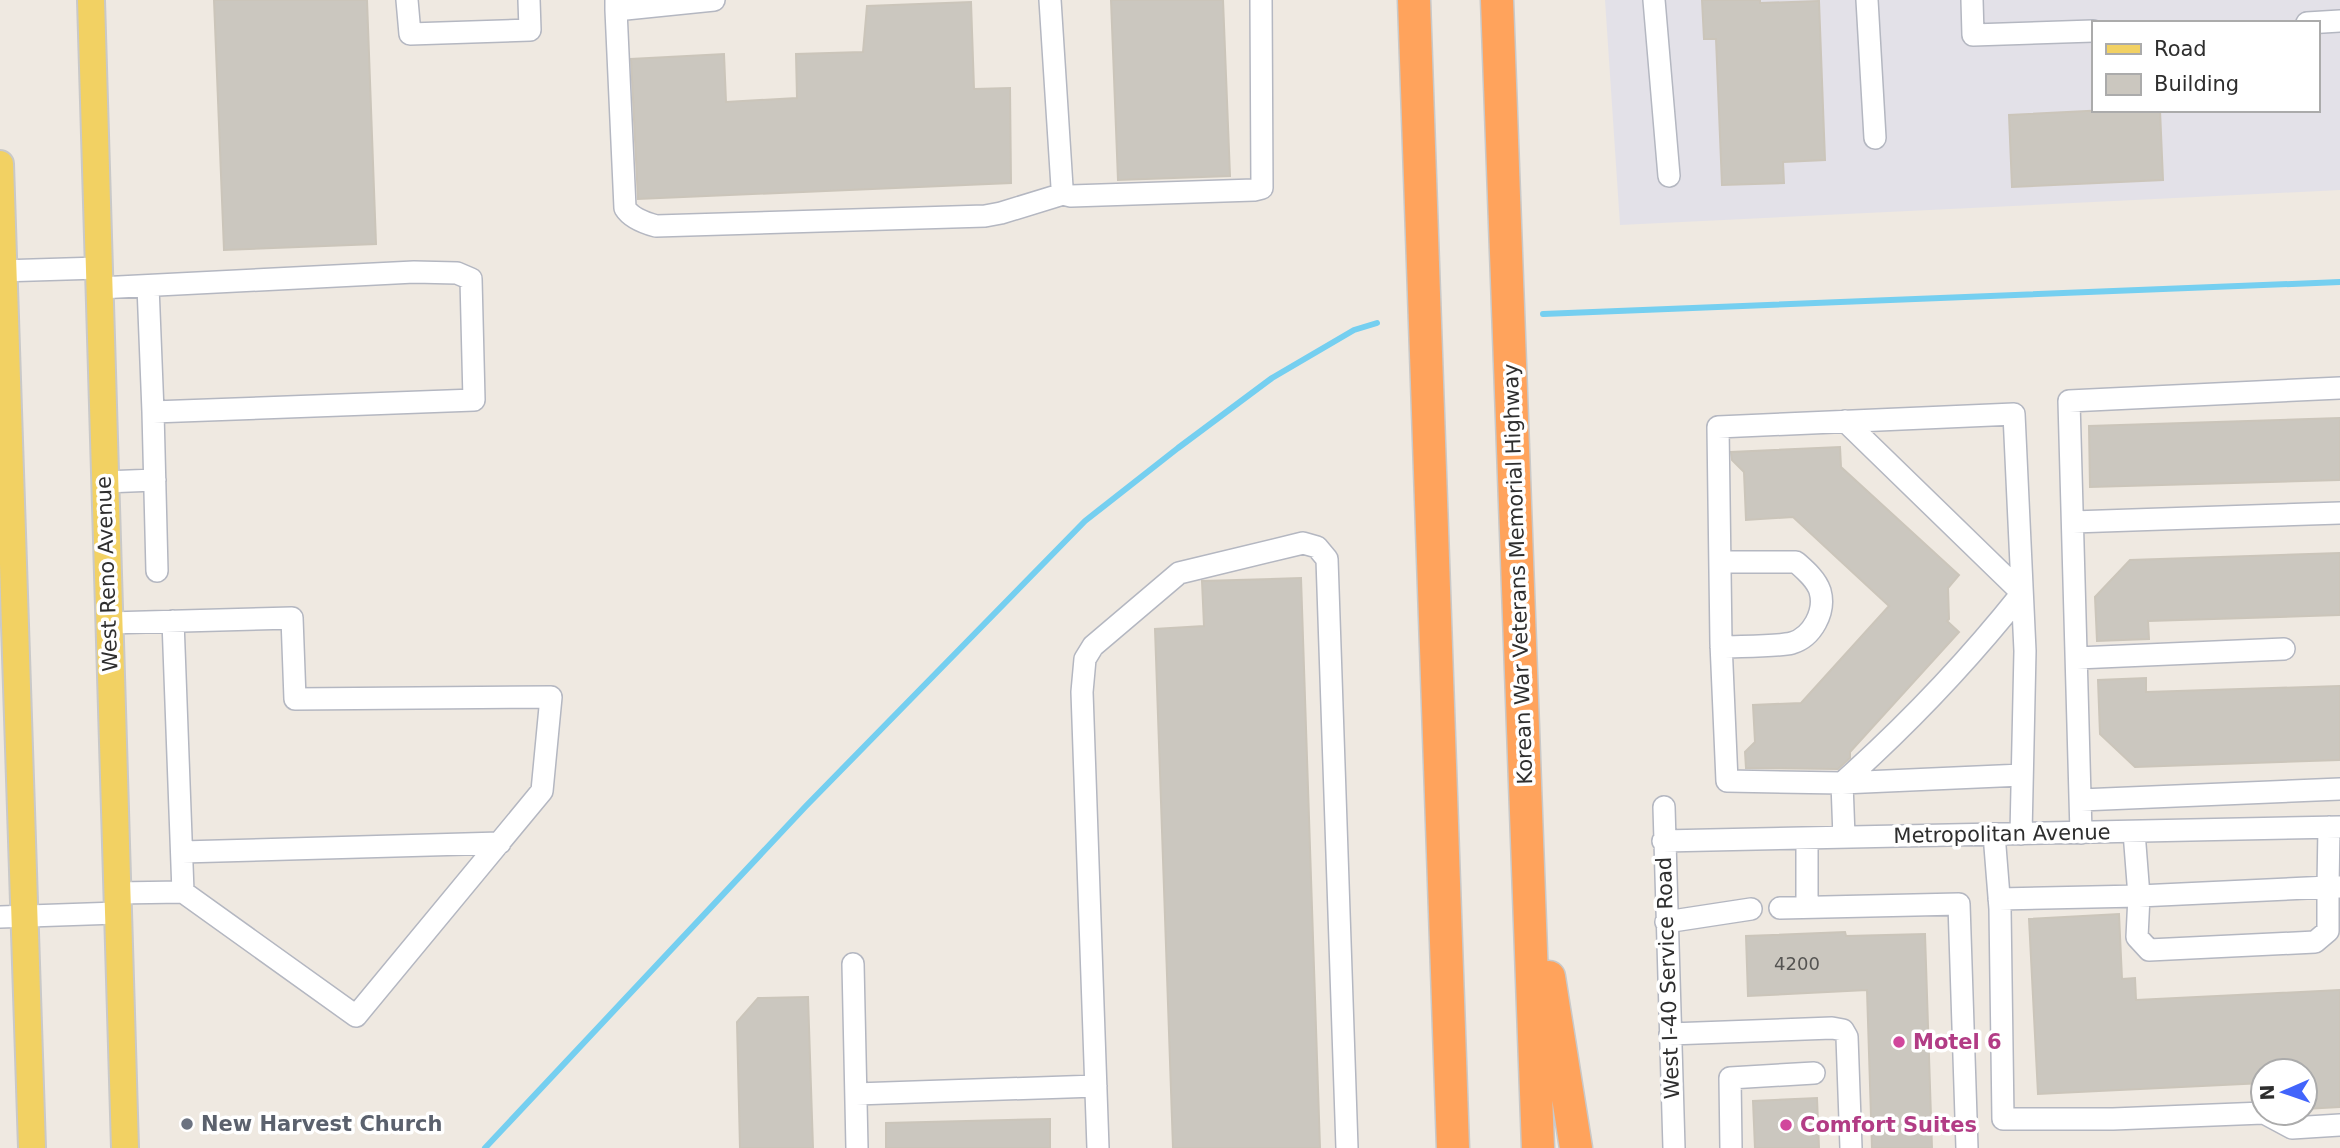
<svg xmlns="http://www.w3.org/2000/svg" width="2340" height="1148" viewBox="0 0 2340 1148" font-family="'DejaVu Sans',sans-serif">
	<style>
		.industrial { fill: #e3e1e8; fill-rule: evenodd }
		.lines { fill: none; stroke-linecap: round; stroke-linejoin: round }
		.stream { stroke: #75cff0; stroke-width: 6 }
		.building { fill: #cbc7bf; stroke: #cbc5ba; stroke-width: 2 }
		.minor-casing { stroke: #b4b7c1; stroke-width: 24 }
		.major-casing { stroke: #c9c9c9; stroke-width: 30 }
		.highway-casing { stroke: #c9c9c9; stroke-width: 35 }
		.minor { stroke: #fff; stroke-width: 21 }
		.major { stroke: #f2d163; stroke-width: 26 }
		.highway { stroke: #ffa35c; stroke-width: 32 }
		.hotel-dot { fill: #d1479c; stroke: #fff; stroke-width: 2.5 }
		.worship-dot { fill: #6b7280; stroke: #fff; stroke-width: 2.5 }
		.labels { text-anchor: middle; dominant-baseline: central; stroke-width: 7; stroke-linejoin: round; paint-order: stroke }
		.number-label { font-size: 18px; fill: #555452 }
		.street-label { font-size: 21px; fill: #2e2e2e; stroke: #fff }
		.hotel-label { font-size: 21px; font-weight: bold; fill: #b23c85; stroke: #fff; text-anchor: start }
		.worship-label { font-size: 21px; font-weight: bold; fill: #5b616d; stroke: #fff; text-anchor: start }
	</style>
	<rect width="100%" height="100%" fill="#efe9e1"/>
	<path class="industrial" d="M 1605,0 L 2340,0 L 2340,190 L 1620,225 ZM 2093,23 L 2317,23 L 2317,110 L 2093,110 Z"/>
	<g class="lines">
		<path class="stream" d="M 1543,314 L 2340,282
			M 485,1148 L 806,806 L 1085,521 L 1178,448 L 1272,378 L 1354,330 L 1377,323"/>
	</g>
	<path class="building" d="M 214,0 L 367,0 L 376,244 L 224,250 Z
		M 1111,0 L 1223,0 L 1230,176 L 1118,180 Z
		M 1702,0 L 1760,0 L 1760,3 L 1819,1 L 1825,160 L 1783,162 L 1784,183 L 1722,185 L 1716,39 L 1704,39 Z
		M 971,2 L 974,89 L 1010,88 L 1011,183 L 638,199 L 631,59 L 724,54 L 726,102 L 797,98 L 796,54 L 863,52 L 867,6 Z
		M 2107,110 L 2160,110 L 2163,180 L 2012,187 L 2009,115 Z
		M 2340,418 L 2340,480 L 2090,487 L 2089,426 Z
		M 1840,447 L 1841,467 L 1959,575 L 1948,588 L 1949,619 L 1947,621 L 1959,632 L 1850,752 L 1850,758 L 1838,769 L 1746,768 L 1745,752 L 1755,742 L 1753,705 L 1801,703 L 1889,606 L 1793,517 L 1746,520 L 1744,472 L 1732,460 L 1731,452 Z
		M 2340,553 L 2340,615 L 2148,621 L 2149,639 L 2097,641 L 2095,597 L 2130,560 Z
		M 1301,578 L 1320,1148 L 1173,1148 L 1155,629 L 1204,626 L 1202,581 Z
		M 2146,678 L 2146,692 L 2340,686 L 2340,760 L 2135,767 L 2100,734 L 2098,680 Z
		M 2119,914 L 2122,979 L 2135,978 L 2136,1000 L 2340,990 L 2340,1107 L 2305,1109 L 2305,1071 L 2263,1071 L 2263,1083 L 2038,1094 L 2029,919 Z
		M 1845,932 L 1846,936 L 1925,934 L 1932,1148 L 1872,1148 L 1867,990 L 1748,996 L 1746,936 Z
		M 808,997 L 813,1148 L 740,1148 L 737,1022 L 758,998 Z
		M 1817,1098 L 1819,1148 L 1755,1148 L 1753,1101 Z
		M 1050,1119 L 1050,1148 L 886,1148 L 886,1123 Z"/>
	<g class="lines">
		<g class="minor-casing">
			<path id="minor" d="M 407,0 L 410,34 L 530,30 L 529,0
				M 616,0 L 616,10 L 714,0
				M 1050,0 L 1062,187 L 1063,194 L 1071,196 L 1254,190 L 1262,188 L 1261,0
				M 1654,0 L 1669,176
				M 1867,0 L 1875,138
				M 1972,0 L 1973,35 L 2093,31
				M 616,10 L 625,208 C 631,218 645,223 656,226 L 985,216 L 1001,213 L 1063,194
				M 2307,23 L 2340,21
				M 0,271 L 99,268
				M 148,286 L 153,412
				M 99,288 L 414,272 L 457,273 L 471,279 L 474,400 L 153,412 L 157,571
				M 105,482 L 155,480
				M 2073,522 L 2340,513
				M 1720,562 L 1796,562 C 1805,570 1816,579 1820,591 C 1826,612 1812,637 1792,643 C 1776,647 1739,646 1721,647
				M 173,621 L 183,892
				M 109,623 L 292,618 L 295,699 L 551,697 L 542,791 L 356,1016 L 183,892 L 116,893
				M 2077,658 L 2284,649
				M 1842,783 C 1907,725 1968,661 2022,593 L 1845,421
				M 1842,783 L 2022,775
				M 2081,800 L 2340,789
				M 1664,807 L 1674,1148
				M 2329,827 L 2328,887 L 2139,896 L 2137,937 L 2149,950 L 2315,942 L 2328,931 L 2328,887 L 2340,887
				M 2081,833 L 2069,401 L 2340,388
				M 1994,834 L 2000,909 L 2003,1119 L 2113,1119 L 2263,1113
				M 1844,837 L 1842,783 L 1727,781 L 1721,643 L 1718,427 L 2014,414 L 2025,651 L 2021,834
				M 1663,841 L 2340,827
				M 182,852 L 500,843
				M 1999,899 L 2139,896 L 2134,832
				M 1807,907 L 1807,838
				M 1780,908 L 1959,904 L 1967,1148
				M 0,917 L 117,913
				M 1666,922 L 1751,909
				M 853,964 L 857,1148
				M 1670,1034 L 1832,1028 L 1843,1030 L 1847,1037 L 1851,1148
				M 856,1094 L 1096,1086
				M 2264,1113 L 2292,1128 L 2340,1125
				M 1098,1148 L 1082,692 L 1085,659 L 1093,646 L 1179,573 L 1303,543 L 1317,547 L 1327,559 L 1347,1148
				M 1731,1148 L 1730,1078 L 1814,1073"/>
		</g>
		<g class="major-casing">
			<path id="major" d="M 91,0 L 125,1148
				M 0,164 L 32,1148"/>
		</g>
		<g class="highway-casing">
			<path id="highway" d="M 1414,0 L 1453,1148
				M 1497,0 L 1538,1148
				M 1549,977 L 1576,1148"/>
		</g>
		<use href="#minor" class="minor"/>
		<use href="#major" class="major"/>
		<use href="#highway" class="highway"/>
	</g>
	<g class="hotel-dot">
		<circle cx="1899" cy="1042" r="7"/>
		<circle cx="1786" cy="1125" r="7"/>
	</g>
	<circle class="worship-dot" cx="187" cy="1124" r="7"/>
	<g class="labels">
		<g class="number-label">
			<text x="1797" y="963">4200</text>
		</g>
		<g class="street-label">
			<text transform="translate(107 574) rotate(-92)">West Reno Avenue</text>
			<text transform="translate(1518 574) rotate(-92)">Korean War Veterans Memorial Highway</text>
			<text transform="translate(2002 834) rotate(-1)">Metropolitan Avenue</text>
			<text transform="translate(1668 978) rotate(-92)">West I-40 Service Road</text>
		</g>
		<g class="hotel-label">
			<text x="1913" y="1042">Motel 6</text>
			<text x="1800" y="1125">Comfort Suites</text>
		</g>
		<g class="worship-label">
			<text x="201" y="1124">New Harvest Church</text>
		</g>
	</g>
	<rect x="2092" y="21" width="228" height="91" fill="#ffffff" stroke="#ababab" stroke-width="2"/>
	<rect x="2106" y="44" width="35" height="10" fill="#f2d163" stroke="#ababab" stroke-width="2"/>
	<text x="2154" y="56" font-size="21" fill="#2e2e2e">Road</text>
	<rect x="2106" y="74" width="35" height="21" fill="#cbc7bf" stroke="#ababab" stroke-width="2"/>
	<text x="2154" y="91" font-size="21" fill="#2e2e2e">Building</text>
	<g transform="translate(2284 1092) rotate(268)"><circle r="33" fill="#ffffff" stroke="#ababab" stroke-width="2"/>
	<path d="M0-5L12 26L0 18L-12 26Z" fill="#4264fb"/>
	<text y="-10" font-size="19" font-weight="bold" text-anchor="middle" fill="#2e2e2e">N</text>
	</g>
</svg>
